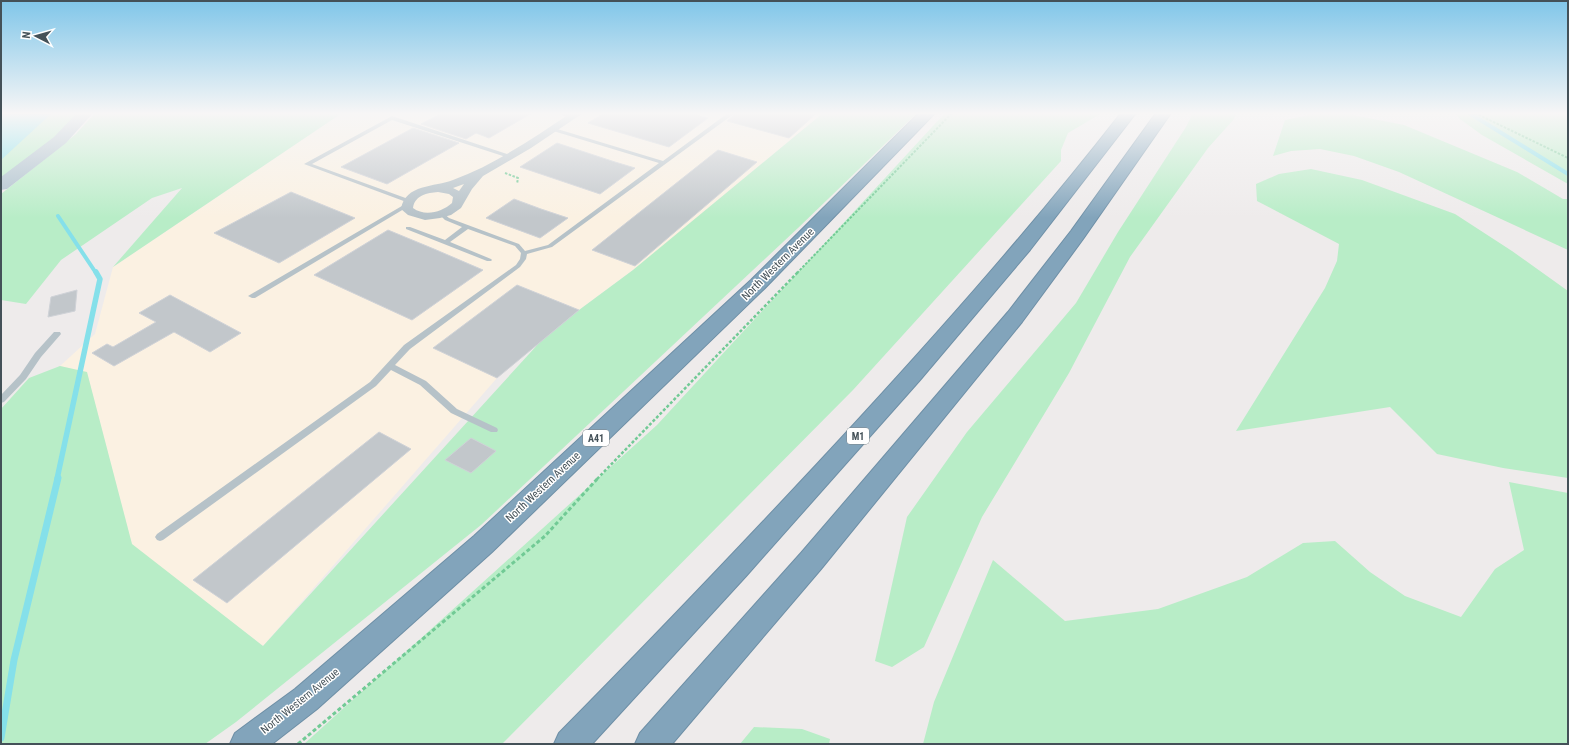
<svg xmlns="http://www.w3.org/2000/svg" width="1569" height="745" viewBox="0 0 1569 745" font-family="'Roboto Condensed',sans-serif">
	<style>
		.commercial { fill: #fbf1e2 }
		.green { fill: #b8edc7 }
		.water { fill: #85e0ea }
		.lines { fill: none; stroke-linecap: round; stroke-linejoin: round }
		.stream-far2 { stroke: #85e0ea; stroke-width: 4 }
		.stream-far1 { stroke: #85e0ea; stroke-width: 5.5 }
		.stream { stroke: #85e0ea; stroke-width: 7 }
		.building { fill: #c2c7cb; stroke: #cfd2d7 }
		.highway-casing { stroke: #6e8fa6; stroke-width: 2 }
		.path-far2 { stroke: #71ca95; stroke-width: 2; stroke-dasharray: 2.5 1.5; stroke-linecap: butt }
		.path-far1 { stroke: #71ca95; stroke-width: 2.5; stroke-dasharray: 3 2; stroke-linecap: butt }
		.path { stroke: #71ca95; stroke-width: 3; stroke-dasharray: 4 2.5; stroke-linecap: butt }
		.lane { fill: #b6c2c8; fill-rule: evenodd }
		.street { fill: #b6c2c8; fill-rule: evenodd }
		.primary { fill: #aabecb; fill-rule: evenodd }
		.highway { fill: #82a4bb; fill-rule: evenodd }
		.labels { text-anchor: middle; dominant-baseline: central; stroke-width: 3; stroke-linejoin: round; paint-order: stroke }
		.shield { fill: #fff; stroke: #7c858a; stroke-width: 1 }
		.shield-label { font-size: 10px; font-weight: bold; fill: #445158 }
		.street-label { font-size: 11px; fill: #445158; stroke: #fff }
	</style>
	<rect width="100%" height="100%" fill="#eeebeb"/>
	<path class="commercial" d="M 342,113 L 823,113 L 633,270 L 579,310 L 497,378 L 263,646 L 132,545 L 87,373 L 60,366 L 95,334 L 113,267 Z"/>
	<path class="green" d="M 1,113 L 79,113 L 55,139 L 1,180 Z
		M 95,113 L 342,113 L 113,267 L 182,188 L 152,198 L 61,260 L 26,304 L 1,300 L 1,194 L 76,134 Z
		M 823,113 L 917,113 L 798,228 L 481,525 L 236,722 L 205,744 L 1,744 L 1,409 L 29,378 L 60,366 L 87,372 L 132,544 L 263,646 L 540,342 L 579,310 L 633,270 Z
		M 945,113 L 1102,113 L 1068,133 L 1061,150 L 1061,161 L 853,390 L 502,744 L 304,744 L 657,425 Z
		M 1193,113 L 1236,113 L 1234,119 L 1208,148 L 1130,257 L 1069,373 L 982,517 L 924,647 L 892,667 L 875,661 L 907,517 L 967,432 L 1076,303 L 1118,232 L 1186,127 Z
		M 1319,113 L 1343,113 L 1404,125 L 1517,172 L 1563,199 L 1568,199 L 1568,250 L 1399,172 L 1354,156 L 1320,149 L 1291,151 L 1273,156 L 1285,120 Z
		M 1455,113 L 1568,113 L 1568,184 L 1482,135 L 1460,119 Z
		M 1311,169 L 1362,180 L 1455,214 L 1512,251 L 1568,291 L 1568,478 L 1503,468 L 1437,454 L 1390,407 L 1236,431 L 1325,288 L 1337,261 L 1339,244 L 1257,201 L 1256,184 L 1279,174 Z
		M 1509,482 L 1568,493 L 1568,744 L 923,744 L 934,702 L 993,560 L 1065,621 L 1158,609 L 1247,577 L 1303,543 L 1335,541 L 1370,572 L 1405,596 L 1461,617 L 1495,569 L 1524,550 Z
		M 754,727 L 802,729 L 830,739 L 829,744 L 740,744 Z"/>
	<path class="water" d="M 1,113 L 52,113 L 1,160 Z"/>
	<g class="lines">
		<path class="stream-far2" d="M 1469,113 L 1568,174
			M 58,216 L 96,273"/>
		<path class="stream-far1" d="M 57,479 L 100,279 L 96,272"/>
		<path class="stream" d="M 1,738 L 14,660 L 58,478"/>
	</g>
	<path class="building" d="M 442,113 L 532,113 L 489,138 L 476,133 L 466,139 L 421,124 Z
		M 604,113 L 690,113 L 708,118 L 669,147 L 588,123 Z
		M 736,113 L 817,113 L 789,138 L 727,121 Z
		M 413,128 L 459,143 L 387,184 L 341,167 Z
		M 557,143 L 615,162 L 635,168 L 600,194 L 520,167 Z
		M 718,150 L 757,162 L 635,266 L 592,250 Z
		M 291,192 L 355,218 L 279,263 L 214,233 Z
		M 514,199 L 541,209 L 568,218 L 540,238 L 486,218 Z
		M 388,230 L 434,249 L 483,270 L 412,320 L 314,275 Z
		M 517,285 L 579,310 L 497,378 L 433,348 Z
		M 77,290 L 75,311 L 48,317 L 51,297 Z
		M 170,295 L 241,333 L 210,352 L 174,332 L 114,366 L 92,353 L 107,344 L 113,347 L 156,322 L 139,313 Z
		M 379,432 L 411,449 L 227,603 L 193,580 Z
		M 471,438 L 496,451 L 471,473 L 445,460 Z"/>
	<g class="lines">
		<g class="highway-casing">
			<path id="highway" d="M 919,113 L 935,113 L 765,288 L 492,552 L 317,709 L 272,744 L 230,744 L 235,733 L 295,689 L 474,536 L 751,280 Z
				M 1121,113 L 1136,113 L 1030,250 L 920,380 L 747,575 L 592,744 L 554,744 L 559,733 C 647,644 733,554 818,463 C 923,350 1026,235 1121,113 Z
				M 1156,113 L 1171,113 L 1083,239 L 1022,322 L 821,569 L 672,744 L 635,744 L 640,733 L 801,553 L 1008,312 L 1071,231 Z"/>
		</g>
		<path class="path-far2" d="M 1475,113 L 1568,158
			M 505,173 L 518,178 L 517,184
			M 797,273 L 952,113"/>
		<path class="path-far1" d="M 597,479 L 798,272"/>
		<path class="path" d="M 298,744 L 545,536 L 598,478"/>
		<path class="lane" d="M 558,113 L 567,113 L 575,117 L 572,119 Z
			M 728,113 L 735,113 L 552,247 L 527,254 L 526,259 L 520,267 L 410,349 L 395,365 L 426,381 L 457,409 L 497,428 L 498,430 L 497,432 L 491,432 L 451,413 L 420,385 L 391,370 L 376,386 L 163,540 L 160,541 L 157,540 L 155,537 L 157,534 L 370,382 L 404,345 L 516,265 L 520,259 L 521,253 L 515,246 L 468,229 L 450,242 L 491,259 L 492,260 L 491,261 L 487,261 L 406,229 L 406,227 L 410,227 L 445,240 L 462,227 L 445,220 L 439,214 L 442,212 L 449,218 L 519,244 L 525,251 L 548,245 L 659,163 L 550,130 L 550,128 L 554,128 L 663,161 Z
			M 392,116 L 510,155 L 511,156 L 506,157 L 392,120 L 312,164 L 411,200 L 412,201 L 409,203 L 304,164 Z
			M 407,203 L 409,204 L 409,206 L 255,298 L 252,298 L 248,296 Z
			M 54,332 L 60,332 L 61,334 L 41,357 L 26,379 L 4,402 L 1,403 L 1,395 L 20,375 L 35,353 Z"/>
		<path class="street" d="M 571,113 L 583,113 L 531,148 L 483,176 L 472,189 L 461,208 L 451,215 L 440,218 L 425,220 L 408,215 L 401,209 C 405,184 435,187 453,180 C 496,164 533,138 571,113 ZM 464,184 L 459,191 L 453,188 ZM 438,192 L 449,194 L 453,197 L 452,203 C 442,212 425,217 413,208 C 415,195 427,193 438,192 Z"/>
		<path class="primary" d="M 77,113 L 93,113 L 66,143 L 7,189 L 1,190 L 1,177 L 54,137 Z"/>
		<use href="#highway" class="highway"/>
	</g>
	<linearGradient id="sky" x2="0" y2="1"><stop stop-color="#80c6e9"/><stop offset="0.52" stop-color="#f7f6f6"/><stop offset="1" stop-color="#f7f6f6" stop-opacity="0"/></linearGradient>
	<rect width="1569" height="218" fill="url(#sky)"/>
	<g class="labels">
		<g class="shield">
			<rect x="847" y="428" width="22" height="16" rx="3"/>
			<rect x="583" y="430" width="26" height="16" rx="3"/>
		</g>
		<g class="shield-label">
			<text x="858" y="436">M1</text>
			<text x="596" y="438">A41</text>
		</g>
		<g class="street-label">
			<text transform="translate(778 264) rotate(-45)">North Western Avenue</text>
			<text transform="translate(543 487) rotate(-43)">North Western Avenue</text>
			<text transform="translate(300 701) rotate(-39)">North Western Avenue</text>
		</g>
	</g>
	<rect width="1569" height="745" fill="none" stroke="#445158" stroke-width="4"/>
	<g transform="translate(36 36) rotate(276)" stroke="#ffffff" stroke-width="3" paint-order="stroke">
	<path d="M0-3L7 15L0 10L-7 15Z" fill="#445158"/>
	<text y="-6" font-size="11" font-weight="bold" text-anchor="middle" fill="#445158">N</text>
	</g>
</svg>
